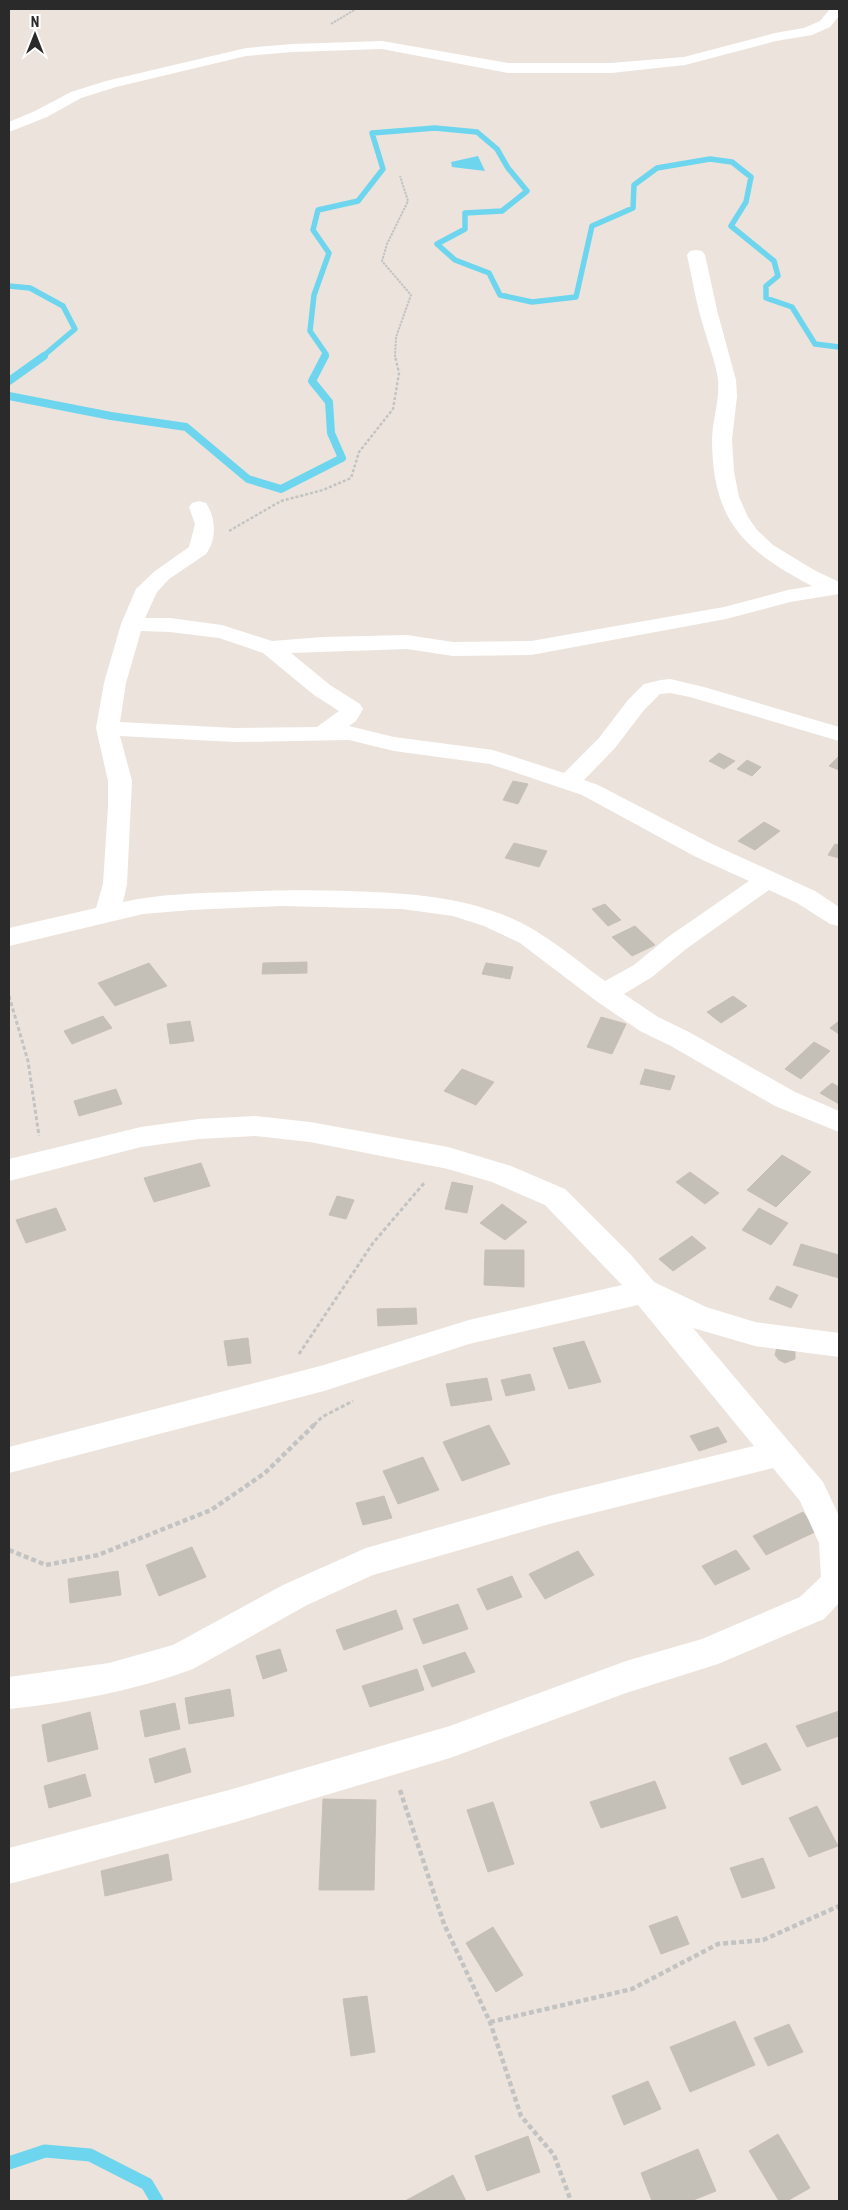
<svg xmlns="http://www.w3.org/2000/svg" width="848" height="2210" viewBox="0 0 848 2210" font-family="'Roboto Condensed',sans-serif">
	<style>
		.water { fill: #6ed5ef }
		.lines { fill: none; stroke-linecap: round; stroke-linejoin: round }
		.stream-far2 { stroke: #6ed5ef; stroke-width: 5.5 }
		.stream-far1 { stroke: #6ed5ef; stroke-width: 8 }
		.stream { stroke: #6ed5ef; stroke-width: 13 }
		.building { fill: #c4bfb7; stroke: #c7c0b5 }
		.path-far3 { stroke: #c3c3c3; stroke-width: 2; stroke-dasharray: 2.5 1; stroke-linecap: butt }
		.path-far2 { stroke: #c3c3c3; stroke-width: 2.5; stroke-dasharray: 3 2; stroke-linecap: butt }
		.path-far1 { stroke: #c3c3c3; stroke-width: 3; stroke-dasharray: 4 2.5; stroke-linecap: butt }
		.path { stroke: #c3c3c3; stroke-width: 4.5; stroke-dasharray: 5 3; stroke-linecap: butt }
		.minor { fill: #fff; fill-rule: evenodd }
	</style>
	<rect width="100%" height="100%" fill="#ece4dc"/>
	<path class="water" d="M 478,156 L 485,171 L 452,167 L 451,162 Z"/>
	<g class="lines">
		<path class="stream-far2" d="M 9,286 L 30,288 L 63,306 L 75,329 L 42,357
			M 324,357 L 326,354 L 310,331 L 314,295 L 329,253 L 313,230 L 318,210 L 358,201 L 383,169 L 372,133 L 435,128 L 477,132 L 497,149 L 508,168 L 527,191 L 502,211 L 465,213 L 465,229 L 437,244 L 455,260 L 489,273 L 500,295 L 532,302 L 576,297 L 592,226 L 633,208 L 634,185 L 657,168 L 710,159 L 732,162 L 751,177 L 746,202 L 731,226 L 774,261 L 778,276 L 766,286 L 766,298 L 792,307 L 815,344 L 839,347"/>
		<path class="stream-far1" d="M 9,381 L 44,356
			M 9,396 L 111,416 L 186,427 L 248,479 L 281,489 L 342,458 L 331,433 L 329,402 L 312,381 L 325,356"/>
		<path class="stream" d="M 9,2163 L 45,2151 L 90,2155 L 147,2184 L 157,2201"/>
	</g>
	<path class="building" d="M 719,753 L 735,761 L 724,769 L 709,761 Z
		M 839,756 L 839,770 L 829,766 Z
		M 747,760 L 761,767 L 752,776 L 737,769 Z
		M 513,781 L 528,784 L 518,804 L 503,800 Z
		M 764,822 L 780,831 L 755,850 L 738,841 Z
		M 514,843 L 547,851 L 539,867 L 505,858 Z
		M 835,844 L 839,845 L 839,858 L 828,855 Z
		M 605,904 L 621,920 L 608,926 L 592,909 Z
		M 635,926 L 655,945 L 632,956 L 612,937 Z
		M 307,962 L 307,973 L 262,974 L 263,963 Z
		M 149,963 L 167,986 L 115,1006 L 98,983 Z
		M 486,963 L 513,967 L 510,979 L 482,974 Z
		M 733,996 L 747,1006 L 721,1023 L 707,1012 Z
		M 103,1016 L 112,1028 L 72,1044 L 64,1031 Z
		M 601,1017 L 626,1024 L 612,1054 L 587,1047 Z
		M 190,1021 L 194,1041 L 170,1044 L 167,1024 Z
		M 839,1021 L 839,1034 L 830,1028 Z
		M 814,1042 L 830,1051 L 801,1079 L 785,1069 Z
		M 462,1069 L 494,1082 L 476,1105 L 444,1091 Z
		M 645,1069 L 675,1076 L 670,1090 L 640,1084 Z
		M 832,1083 L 839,1087 L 839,1104 L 820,1093 Z
		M 116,1089 L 122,1104 L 79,1116 L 74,1101 Z
		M 782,1155 L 811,1172 L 776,1207 L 747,1190 Z
		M 201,1163 L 210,1186 L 154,1202 L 144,1178 Z
		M 690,1172 L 719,1193 L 705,1204 L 676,1182 Z
		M 452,1182 L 473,1186 L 467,1213 L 445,1209 Z
		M 337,1196 L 354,1200 L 346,1219 L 329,1215 Z
		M 502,1204 L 527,1222 L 505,1240 L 480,1223 Z
		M 56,1208 L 66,1230 L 26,1243 L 16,1220 Z
		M 759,1208 L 788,1223 L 771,1245 L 742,1230 Z
		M 692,1236 L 706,1248 L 673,1271 L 659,1259 Z
		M 801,1244 L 839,1255 L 839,1278 L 793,1265 Z
		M 485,1250 L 524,1250 L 524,1287 L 484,1285 Z
		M 777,1286 L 798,1295 L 791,1308 L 769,1299 Z
		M 416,1308 L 417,1324 L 378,1326 L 377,1309 Z
		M 248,1338 L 251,1363 L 228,1366 L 224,1341 Z
		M 584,1341 L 601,1382 L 569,1389 L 553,1348 Z
		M 777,1347 L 795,1351 L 795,1359 L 785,1363 L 779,1360 L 775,1355 Z
		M 530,1374 L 535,1390 L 506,1396 L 501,1380 Z
		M 487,1378 L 492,1400 L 451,1406 L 446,1384 Z
		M 489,1425 L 510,1464 L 462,1481 L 443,1442 Z
		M 718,1427 L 727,1442 L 699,1451 L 690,1436 Z
		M 423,1457 L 439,1490 L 398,1504 L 383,1471 Z
		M 384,1496 L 392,1518 L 363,1525 L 356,1503 Z
		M 803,1512 L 817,1531 L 766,1555 L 753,1536 Z
		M 192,1547 L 206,1577 L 159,1596 L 146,1565 Z
		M 736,1550 L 750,1569 L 715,1585 L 702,1566 Z
		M 578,1551 L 594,1575 L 545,1599 L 529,1574 Z
		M 118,1571 L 121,1595 L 70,1603 L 68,1579 Z
		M 512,1576 L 522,1597 L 487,1610 L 477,1589 Z
		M 458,1604 L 468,1629 L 423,1644 L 413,1619 Z
		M 396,1610 L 403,1629 L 344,1650 L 336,1630 Z
		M 280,1649 L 287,1671 L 263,1679 L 256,1656 Z
		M 465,1652 L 475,1672 L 432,1687 L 423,1666 Z
		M 417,1669 L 424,1690 L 370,1707 L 362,1686 Z
		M 230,1689 L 234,1716 L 189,1724 L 185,1698 Z
		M 175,1703 L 180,1729 L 145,1737 L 140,1711 Z
		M 839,1711 L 839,1736 L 807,1747 L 796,1726 Z
		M 90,1712 L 98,1749 L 48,1762 L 42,1725 Z
		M 766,1743 L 781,1770 L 742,1785 L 729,1758 Z
		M 185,1748 L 191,1772 L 155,1783 L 149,1759 Z
		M 85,1774 L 91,1796 L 49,1808 L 44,1786 Z
		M 655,1781 L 666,1808 L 601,1828 L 590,1802 Z
		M 323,1799 L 376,1800 L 374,1890 L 319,1890 Z
		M 493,1802 L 514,1864 L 488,1872 L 467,1810 Z
		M 817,1806 L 838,1846 L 809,1857 L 789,1818 Z
		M 168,1854 L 172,1880 L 105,1896 L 101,1871 Z
		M 763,1858 L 775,1888 L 742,1898 L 730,1868 Z
		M 677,1916 L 689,1944 L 661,1954 L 649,1926 Z
		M 493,1927 L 523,1975 L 496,1992 L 466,1943 Z
		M 367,1996 L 375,2052 L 351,2056 L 343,1999 Z
		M 735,2021 L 755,2065 L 690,2092 L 670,2047 Z
		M 789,2024 L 803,2052 L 768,2066 L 754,2038 Z
		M 648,2081 L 661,2109 L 624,2125 L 612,2096 Z
		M 778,2134 L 810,2188 L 787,2201 L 779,2201 L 749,2151 Z
		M 528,2136 L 540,2172 L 487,2191 L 475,2156 Z
		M 698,2149 L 716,2191 L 691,2201 L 652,2201 L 641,2173 Z
		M 453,2175 L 466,2201 L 405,2201 Z"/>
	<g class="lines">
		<path class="path-far3" d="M 331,24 L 356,9
			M 395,357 L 396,337 L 411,295 L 382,261 L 387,244 L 408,201 L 400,176"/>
		<path class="path-far2" d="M 229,531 L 281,501 L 323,490 L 351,478 L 359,452 L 393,409 L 399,373 L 395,356"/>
		<path class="path-far1" d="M 9,996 L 28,1061 L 39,1136
			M 299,1354 L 373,1243 L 425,1182
			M 314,1425 L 322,1417 L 353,1401"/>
		<path class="path" d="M 9,1550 L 46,1565 L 98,1555 L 211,1510 L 265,1473 L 315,1424
			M 400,1790 L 444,1924 L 490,2022 L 521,2116 L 554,2155 L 571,2201
			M 490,2022 L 632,1989 L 718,1944 L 763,1940 L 839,1906"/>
		<path class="minor" d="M 830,9 L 839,9 L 839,16 L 830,27 L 812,35 L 776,41 L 685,65 L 611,73 L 508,73 L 382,49 L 293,52 L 246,56 L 116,87 L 81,98 L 47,117 L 9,132 L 9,122 L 35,111 L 71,92 L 106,81 L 246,48 L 293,44 L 382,41 L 508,63 L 611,63 L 684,57 L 775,33 L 804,28 L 820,21 Z
			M 696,250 L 702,251 L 705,255 L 718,314 L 736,380 L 737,396 L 732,440 L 734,472 L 739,497 L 748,517 L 757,530 L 773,545 L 814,570 L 839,582 L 839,594 L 790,602 L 726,619 L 531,655 L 453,656 L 407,649 L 291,653 L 330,685 L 360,704 L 363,709 L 356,721 L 349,726 L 394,737 L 493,750 L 564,773 L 599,738 L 628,700 L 644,684 L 661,680 L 670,679 L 704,687 L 839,727 L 839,741 L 690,697 L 670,693 L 660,694 L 644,710 L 615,748 L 584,780 L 598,785 L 714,845 L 815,891 L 839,907 L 839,926 L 830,924 L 797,903 L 769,890 L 686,949 L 652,977 L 624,994 L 658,1017 L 689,1032 L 795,1092 L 839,1111 L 839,1132 L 775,1106 L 671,1046 L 640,1031 L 595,1000 L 520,943 L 484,926 L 453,916 L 402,909 L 281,906 L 191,910 L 143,914 L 9,946 L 9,928 L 96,908 L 103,884 L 108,807 L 108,781 L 96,728 L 104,683 L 121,624 L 136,589 L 155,571 L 189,547 L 195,524 L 189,507 L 192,503 L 199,501 L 206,503 C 216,518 217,539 206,554 L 169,579 L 157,592 L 145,618 L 170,618 L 222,625 L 272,641 L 323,637 L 407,635 L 453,642 L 531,641 L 724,607 L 788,590 L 812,586 C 744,550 713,522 712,441 C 712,420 720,401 718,380 C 716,362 708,344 703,325 C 696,302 692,278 687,255 L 690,251 ZM 141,631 L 170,632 L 219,638 L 263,653 L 314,695 L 339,711 L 317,727 L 235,728 L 120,722 L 126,683 ZM 120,736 L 235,742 L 349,740 L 394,751 L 490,764 L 582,795 L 696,857 L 749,881 L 668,937 L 634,965 L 605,981 C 572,957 540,928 501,914 C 452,895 401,893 349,891 C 311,890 273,890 235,892 C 198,893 159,894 123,902 L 127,884 L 132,781 Z
			M 255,1116 L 310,1122 L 448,1147 L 511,1166 L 565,1189 L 632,1256 L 654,1282 L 706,1307 L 755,1322 L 839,1333 L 839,1357 L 755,1346 L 693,1328 L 823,1482 L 839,1516 L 839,1603 L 824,1619 L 718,1664 L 626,1693 L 450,1758 L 229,1824 L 9,1884 L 9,1848 L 229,1790 L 450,1726 L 626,1661 L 702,1639 L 800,1597 L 821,1577 L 819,1543 L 800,1501 L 773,1468 L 553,1523 L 373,1575 L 307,1605 L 193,1669 C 134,1691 72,1702 9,1709 L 9,1677 L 109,1663 L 173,1645 L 283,1585 L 366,1548 L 553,1495 L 754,1446 L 638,1305 L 469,1344 L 324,1391 L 9,1473 L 9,1447 L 324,1365 L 469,1320 L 622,1285 L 545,1205 L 492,1182 L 448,1169 L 310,1142 L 255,1136 L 199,1139 L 141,1147 L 9,1181 L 9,1159 L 141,1127 L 199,1119 Z"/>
	</g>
	<rect width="848" height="2210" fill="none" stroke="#2a2a2a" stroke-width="20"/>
	<g transform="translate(35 35)" stroke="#ffffff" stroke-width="4" paint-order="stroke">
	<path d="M0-4L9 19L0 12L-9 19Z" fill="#2a2a2a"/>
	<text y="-8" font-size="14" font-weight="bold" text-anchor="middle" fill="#2a2a2a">N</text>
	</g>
</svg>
